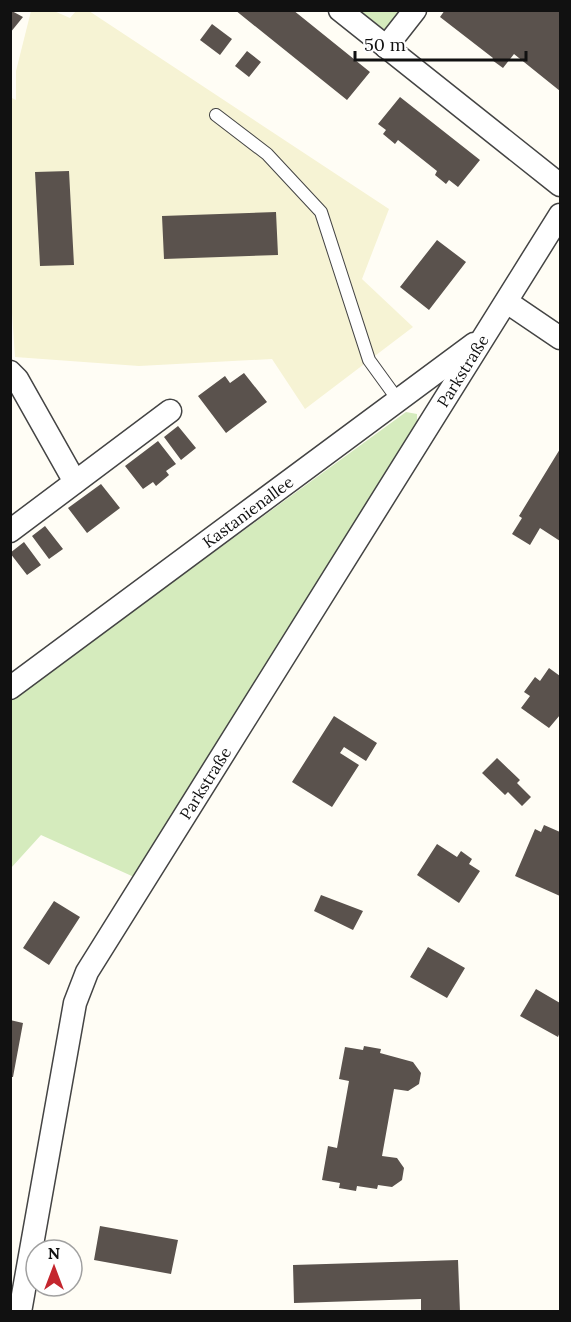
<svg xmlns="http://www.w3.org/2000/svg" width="571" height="1322" viewBox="0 0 571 1322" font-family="Lora,serif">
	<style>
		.farmland { fill: #f6f3d4 }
		.green { fill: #d5ebbd }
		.building { fill: #5a524d }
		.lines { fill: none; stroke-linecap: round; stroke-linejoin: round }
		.service-casing { stroke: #444; stroke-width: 14 }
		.minor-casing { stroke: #444; stroke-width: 25 }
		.service { stroke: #fff; stroke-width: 12 }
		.minor { stroke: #fff; stroke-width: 22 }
		.labels { text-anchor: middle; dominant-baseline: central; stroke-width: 6; stroke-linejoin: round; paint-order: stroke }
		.street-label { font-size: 16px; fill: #111; stroke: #fff }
	</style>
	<rect width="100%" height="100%" fill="#fffdf5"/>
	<path class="farmland" d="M 31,11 L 54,11 L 70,18 L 76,11 L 89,11 L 389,209 L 362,279 L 413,327 L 305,409 L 272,359 L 139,366 L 15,357 L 10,283 L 10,97 L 16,100 L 16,71 Z"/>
	<path class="green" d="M 360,11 L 400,11 L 385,30 Z
		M 406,412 L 417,414 L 417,425 L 134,877 L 41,835 L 11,868 L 10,701 Z"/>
	<path class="building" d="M 10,10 L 23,17 L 10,33 Z
		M 235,10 L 293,10 L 370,72 L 347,100 Z
		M 445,10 L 560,10 L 560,91 L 514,54 L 503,68 L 492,60 L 493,58 L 440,17 Z
		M 212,24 L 232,39 L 220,55 L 200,40 Z
		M 247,51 L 261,62 L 249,77 L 235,66 Z
		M 400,97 L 480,160 L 458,187 L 449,180 L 446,184 L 435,175 L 437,171 L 398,140 L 395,144 L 383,134 L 386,130 L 378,124 Z
		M 69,171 L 74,265 L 40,266 L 35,172 Z
		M 276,212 L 278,255 L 164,259 L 162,216 Z
		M 437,240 L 466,262 L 429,310 L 400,287 Z
		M 244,373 L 267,402 L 226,433 L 198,396 L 225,376 L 230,383 Z
		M 178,426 L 196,448 L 181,460 L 164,437 Z
		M 158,441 L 176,464 L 166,471 L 169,475 L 156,486 L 153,482 L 143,489 L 125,466 Z
		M 560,449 L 560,541 L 540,528 L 530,545 L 512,534 L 522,518 L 519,516 Z
		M 101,484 L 120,508 L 87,533 L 68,508 Z
		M 45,526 L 63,549 L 49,559 L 32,536 Z
		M 24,542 L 41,565 L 27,575 L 10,553 Z
		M 549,668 L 560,676 L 560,715 L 549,728 L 521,708 L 530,696 L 524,692 L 535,677 L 540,681 Z
		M 334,716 L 377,743 L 366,761 L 344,747 L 340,753 L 359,765 L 332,807 L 292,782 Z
		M 497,758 L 520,780 L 517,783 L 531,797 L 522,806 L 508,792 L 505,795 L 482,773 Z
		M 544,825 L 560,832 L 560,896 L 515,876 L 535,829 L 541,832 Z
		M 437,844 L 457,857 L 461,851 L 472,859 L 469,864 L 480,871 L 459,903 L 417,875 Z
		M 321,895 L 363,911 L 353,930 L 314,911 Z
		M 54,901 L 80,917 L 49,965 L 23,948 Z
		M 428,947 L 465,968 L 447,998 L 410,977 Z
		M 536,989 L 560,1003 L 560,1032 L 558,1037 L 520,1016 Z
		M 10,1020 L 23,1023 L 13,1077 L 10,1077 Z
		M 364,1046 L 381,1049 L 380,1053 L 413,1062 L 421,1073 L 419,1084 L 408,1091 L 394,1089 L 382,1156 L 397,1158 L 404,1168 L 402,1180 L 392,1187 L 378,1185 L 377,1189 L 357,1186 L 356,1191 L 339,1188 L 340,1183 L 322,1180 L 328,1146 L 337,1148 L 349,1081 L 339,1079 L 345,1047 L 363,1050 Z
		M 100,1226 L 178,1240 L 171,1274 L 94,1260 Z
		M 458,1260 L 460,1312 L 421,1312 L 421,1299 L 294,1303 L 293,1265 Z"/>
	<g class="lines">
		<g class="service-casing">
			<path id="service" d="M 216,115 L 267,154 L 321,212 L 369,360 L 398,400"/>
		</g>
		<g class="minor-casing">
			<g id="minor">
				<path d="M 340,10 L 560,185"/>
				<path d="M 386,47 L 415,10"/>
				<path d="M 507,302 L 560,338"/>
				<path d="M 10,372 L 17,379 L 75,482"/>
				<path d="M 10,531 L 170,411"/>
				<path id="s1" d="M 10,688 L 474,344"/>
				<path id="s2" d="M 20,1312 L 75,1003 L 87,972 L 560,215"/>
			</g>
		</g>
		<use href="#service" class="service"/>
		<use href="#minor" class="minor"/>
	</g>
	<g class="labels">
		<g class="street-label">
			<text stroke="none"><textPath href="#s2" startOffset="1056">Parkstraße</textPath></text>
			<text stroke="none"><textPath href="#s1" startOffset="296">Kastanienallee</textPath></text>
			<text stroke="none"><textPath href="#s2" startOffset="570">Parkstraße</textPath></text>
		</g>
	</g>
	<rect width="571" height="1322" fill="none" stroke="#111111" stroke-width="24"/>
	<g transform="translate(54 1268)"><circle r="28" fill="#ffffff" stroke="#a0a0a0" stroke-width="1.5"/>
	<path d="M0-4.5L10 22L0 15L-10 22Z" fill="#c4262e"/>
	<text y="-9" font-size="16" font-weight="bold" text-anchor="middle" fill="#111111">N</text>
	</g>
	<path d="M355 51v9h171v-9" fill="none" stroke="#111111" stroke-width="3"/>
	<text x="364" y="51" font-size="18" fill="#111111" stroke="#ffffff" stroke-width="4.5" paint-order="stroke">50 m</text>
</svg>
